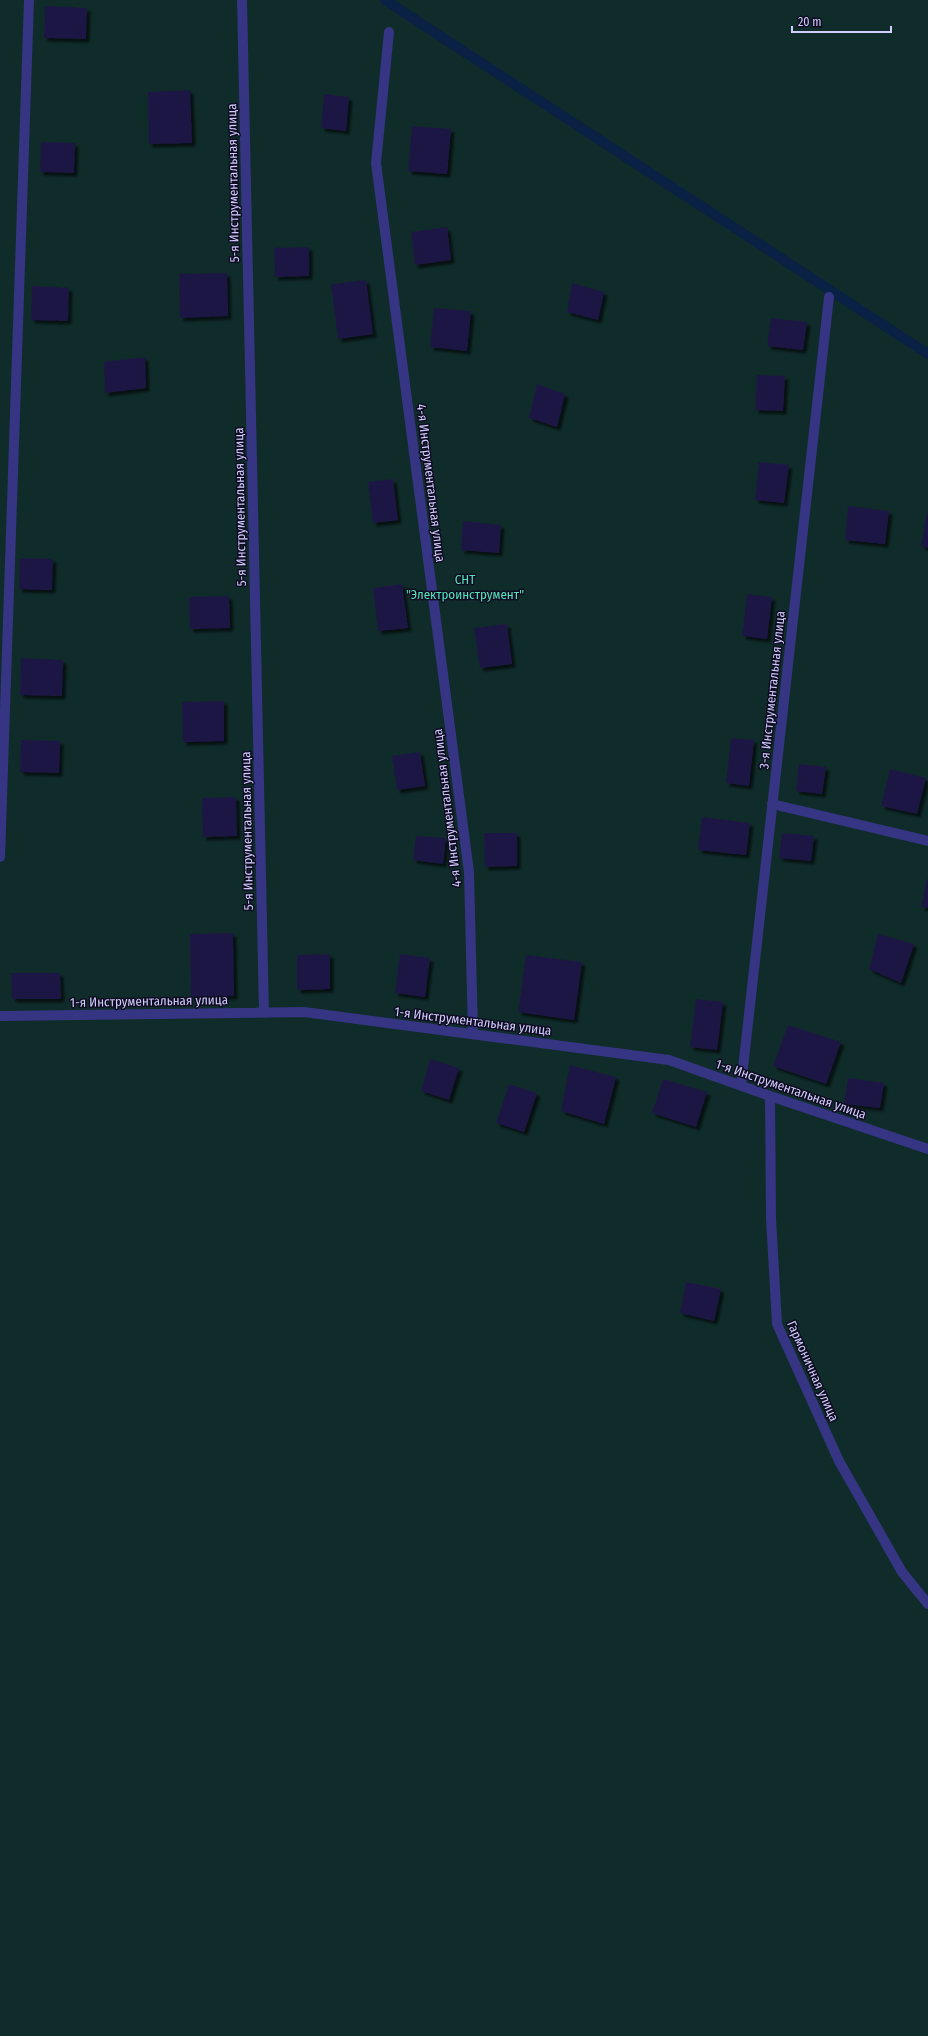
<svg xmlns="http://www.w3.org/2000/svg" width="928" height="2036" viewBox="0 0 928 2036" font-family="'Fira Sans Condensed',sans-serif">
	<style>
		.green { fill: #0f2c2a }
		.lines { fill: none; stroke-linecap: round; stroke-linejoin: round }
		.stream { stroke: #092144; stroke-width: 10 }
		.building { fill: #1f1744; filter: url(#shadow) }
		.minor { stroke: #353583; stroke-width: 10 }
		.labels { text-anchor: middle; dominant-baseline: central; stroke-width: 3; stroke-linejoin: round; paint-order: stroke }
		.street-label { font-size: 13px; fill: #d1cdff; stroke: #0f0c22 }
		.park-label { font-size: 13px; fill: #54e4bb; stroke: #0f0c22 }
	</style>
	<defs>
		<filter id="shadow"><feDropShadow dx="3.5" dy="3.5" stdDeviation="1" flood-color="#0009"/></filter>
	</defs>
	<rect width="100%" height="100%" fill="#0f0c22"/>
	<path class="green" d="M 0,0 L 928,0 L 928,2036 L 0,2036 Z"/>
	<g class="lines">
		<path class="stream" d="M 385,0 L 928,354"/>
	</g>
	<path class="building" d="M 45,6 L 87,8 L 86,39 L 44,38 Z
		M 190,90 L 192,143 L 149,144 L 148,92 Z
		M 324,94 L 349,97 L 346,131 L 321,128 Z
		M 412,126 L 451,129 L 447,174 L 408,171 Z
		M 41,142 L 75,143 L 74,173 L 40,172 Z
		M 447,227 L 451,260 L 415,265 L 411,232 Z
		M 309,247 L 309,276 L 275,277 L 274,248 Z
		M 227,273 L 228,316 L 180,318 L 179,274 Z
		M 366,280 L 373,334 L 338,339 L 331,284 Z
		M 572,283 L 604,292 L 598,320 L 567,312 Z
		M 32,286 L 69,288 L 68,321 L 31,320 Z
		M 434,308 L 471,311 L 467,351 L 430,347 Z
		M 771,318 L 807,322 L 803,350 L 767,346 Z
		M 145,357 L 146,388 L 105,393 L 104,362 Z
		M 757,375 L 785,376 L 783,411 L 755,410 Z
		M 537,384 L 565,394 L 557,427 L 529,418 Z
		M 759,462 L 789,465 L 784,503 L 755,500 Z
		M 393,479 L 398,520 L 373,523 L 368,482 Z
		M 848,506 L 889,511 L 885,544 L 845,540 Z
		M 927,513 L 928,513 L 928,548 L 921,546 Z
		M 463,521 L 501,525 L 499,553 L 461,550 Z
		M 20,558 L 53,559 L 52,590 L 19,589 Z
		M 402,584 L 408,628 L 378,631 L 373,588 Z
		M 747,594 L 772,597 L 767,639 L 742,636 Z
		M 229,596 L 230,628 L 190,629 L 189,597 Z
		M 507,624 L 512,664 L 480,668 L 474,628 Z
		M 21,658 L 63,660 L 62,696 L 20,695 Z
		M 224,701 L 224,741 L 183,742 L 182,702 Z
		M 731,738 L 754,740 L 749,786 L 726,783 Z
		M 21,740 L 60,741 L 59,773 L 20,772 Z
		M 420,752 L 425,786 L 397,790 L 392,756 Z
		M 799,764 L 826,767 L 822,794 L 796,791 Z
		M 890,769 L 926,778 L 917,814 L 881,806 Z
		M 236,797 L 237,836 L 203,837 L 202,798 Z
		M 702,817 L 750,823 L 746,855 L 698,850 Z
		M 484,833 L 517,833 L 517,866 L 485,867 Z
		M 782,833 L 814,836 L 811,861 L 779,858 Z
		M 416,836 L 446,838 L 443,864 L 413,860 Z
		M 927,879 L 928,879 L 928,908 L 921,907 Z
		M 233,933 L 234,996 L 191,997 L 190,934 Z
		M 878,934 L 914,944 L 901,983 L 869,969 Z
		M 330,954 L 330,989 L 297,990 L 297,955 Z
		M 400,954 L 430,958 L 425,997 L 395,993 Z
		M 526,955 L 582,962 L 574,1020 L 518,1012 Z
		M 11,973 L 60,973 L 61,999 L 12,999 Z
		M 696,999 L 723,1002 L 717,1050 L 690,1047 Z
		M 788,1025 L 841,1042 L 826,1084 L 773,1066 Z
		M 430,1059 L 459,1068 L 449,1100 L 421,1091 Z
		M 570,1065 L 616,1077 L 604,1124 L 561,1111 Z
		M 848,1078 L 884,1083 L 880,1108 L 844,1104 Z
		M 663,1079 L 707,1092 L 696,1127 L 652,1113 Z
		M 509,1084 L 537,1093 L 524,1132 L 496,1123 Z
		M 686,1282 L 721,1289 L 714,1321 L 680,1313 Z"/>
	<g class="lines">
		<path class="minor" d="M 242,0 L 264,1013
			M 389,32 L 376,163 L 469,872 L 473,1034
			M 772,804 L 928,841
			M 0,857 L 29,0
			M 0,1016 L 304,1012 L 669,1060 L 770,1096 L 928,1149
			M 741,1086 L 829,297
			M 770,1096 L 771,1218 L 777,1324 L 839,1461 L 902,1572 L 928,1604"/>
	</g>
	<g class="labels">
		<g class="street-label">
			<text transform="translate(233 183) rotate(-91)">5-я Инструментальная улица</text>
			<text transform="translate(431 483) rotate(83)">4-я Инструментальная улица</text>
			<text transform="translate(240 507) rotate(-91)">5-я Инструментальная улица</text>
			<text transform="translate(772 690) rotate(-84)">3-я Инструментальная улица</text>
			<text transform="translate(447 808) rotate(-97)">4-я Инструментальная улица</text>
			<text transform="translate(247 831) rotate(-91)">5-я Инструментальная улица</text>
			<text transform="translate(149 1001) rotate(-1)">1-я Инструментальная улица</text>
			<text transform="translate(473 1021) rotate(7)">1-я Инструментальная улица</text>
			<text transform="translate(791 1089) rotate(19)">1-я Инструментальная улица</text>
			<text transform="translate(813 1371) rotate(66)">Гармоничная улица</text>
		</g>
		<g class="park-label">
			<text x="465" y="579">СНТ<tspan x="465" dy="15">"Электроинструмент"</tspan></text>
		</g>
	</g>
	<path d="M792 26v6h99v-6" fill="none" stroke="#d1cdff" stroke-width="2"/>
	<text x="798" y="26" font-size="12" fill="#d1cdff" stroke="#0f0c22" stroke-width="3" paint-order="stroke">20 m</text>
</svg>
